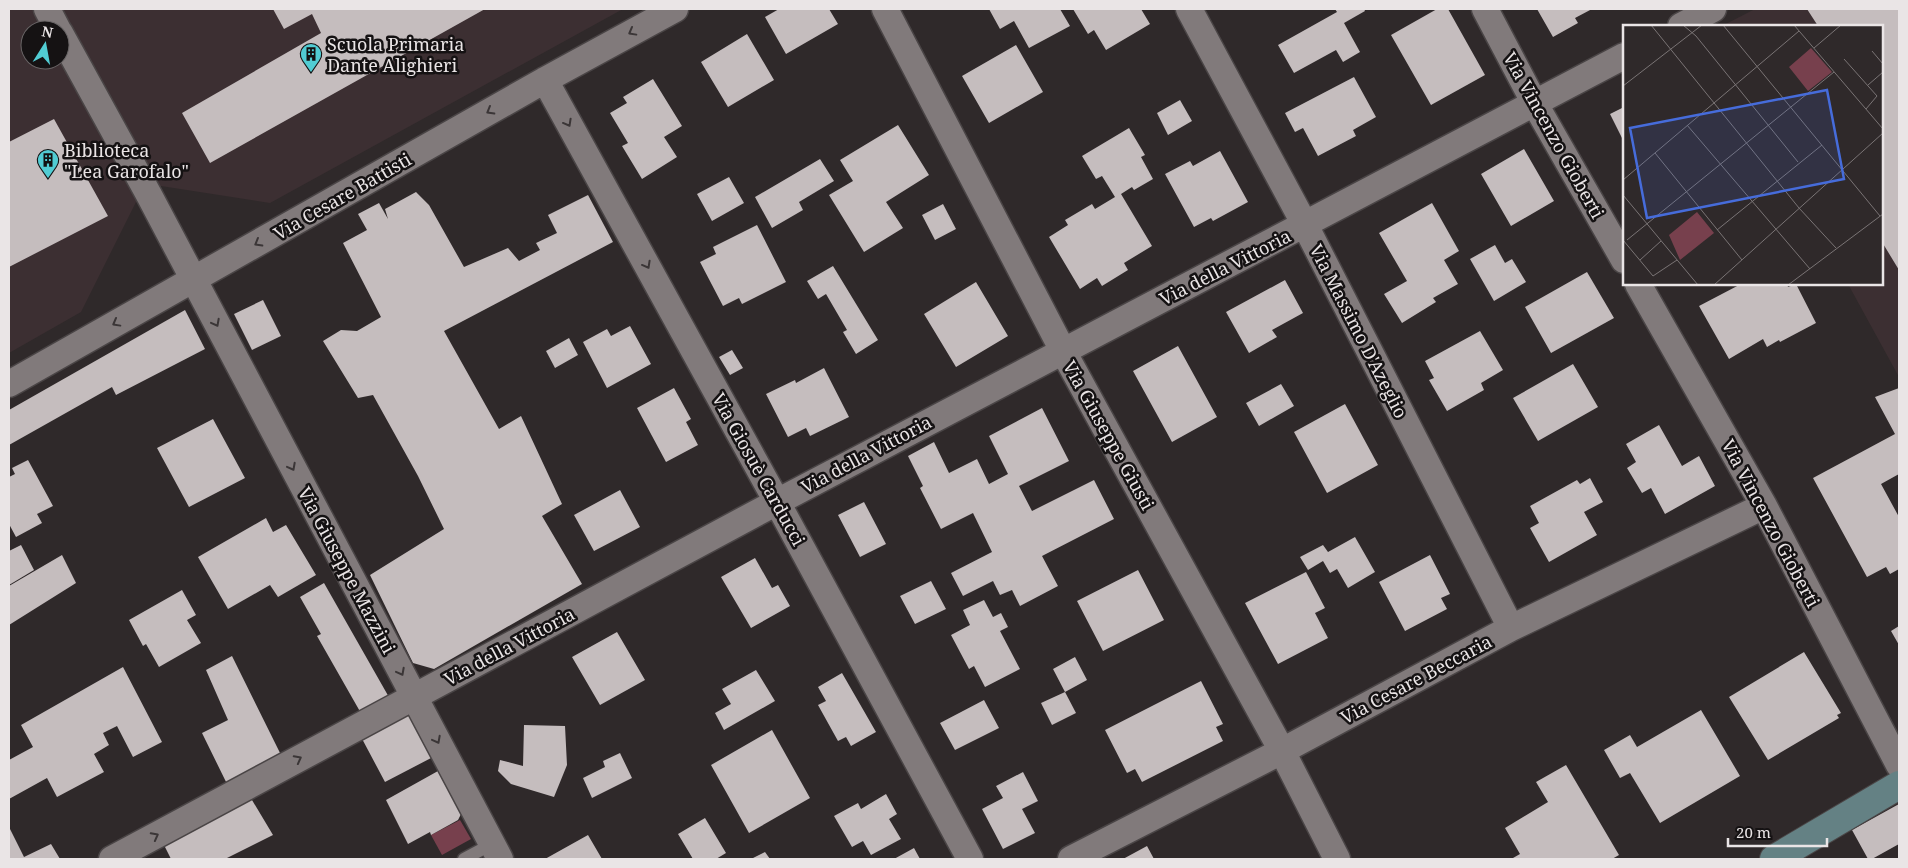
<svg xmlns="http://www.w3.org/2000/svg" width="1908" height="868" viewBox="0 0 1908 868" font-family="'Noto Serif',serif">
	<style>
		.built { fill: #3c2f32; fill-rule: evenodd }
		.green { fill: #77404d }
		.building { fill: #c5bdbe }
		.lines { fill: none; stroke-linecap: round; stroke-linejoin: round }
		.lane-casing { stroke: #4a4546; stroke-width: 15 }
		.street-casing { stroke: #4a4546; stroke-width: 29 }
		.secondary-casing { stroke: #4a4546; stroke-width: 30 }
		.lane { stroke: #817a7b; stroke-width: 12 }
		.street { stroke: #817a7b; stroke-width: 26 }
		.secondary { stroke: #648184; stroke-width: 28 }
		.oneway { stroke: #3b3637 }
		.labels { text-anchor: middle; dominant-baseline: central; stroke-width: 5; stroke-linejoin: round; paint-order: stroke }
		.poi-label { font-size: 18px; fill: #eae5e6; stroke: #151213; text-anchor: start }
		.street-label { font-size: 18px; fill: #eae5e6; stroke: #151213 }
		.inset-road { fill: none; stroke: #7a7475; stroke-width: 1 }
		.view { fill: #466cdb; fill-opacity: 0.15; stroke: #466cdb; stroke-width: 2.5 }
		.inset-edge { fill: none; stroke: #eae5e6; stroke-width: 2.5 }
	</style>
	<rect width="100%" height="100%" fill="#2f292a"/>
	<path class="built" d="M 9,9 L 623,9 L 270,203 L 161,186 L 136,202 L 81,312 L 9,353 ZM 30,30 L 60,30 L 60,60 L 30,60 Z
		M 1755,9 L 1899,9 L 1899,377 L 1848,284 L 1882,284 L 1882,26 L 1722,26 Z"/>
	<path class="green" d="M 460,820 L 471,839 L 442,855 L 431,835 Z"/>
	<path class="building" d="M 273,9 L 485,9 L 210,163 L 182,113 L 321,33 L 312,14 L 284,29 Z
		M 779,9 L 829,9 L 838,24 L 786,54 L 765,17 Z
		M 989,9 L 1060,9 L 1070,26 L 1029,48 L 1014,21 L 1000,29 Z
		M 1073,9 L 1141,9 L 1150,24 L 1106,50 L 1094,30 L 1088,34 Z
		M 1335,9 L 1364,9 L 1365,11 L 1344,23 L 1360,52 L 1343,62 L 1336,50 L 1294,73 L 1278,45 L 1337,12 Z
		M 1437,9 L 1448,9 L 1485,75 L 1431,105 L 1391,35 Z
		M 1537,9 L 1592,9 L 1575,18 L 1578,23 L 1553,37 Z
		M 1807,9 L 1899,9 L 1899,270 L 1882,242 L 1882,26 L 1818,26 Z
		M 747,34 L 774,80 L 728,107 L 701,62 Z
		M 1016,45 L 1043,92 L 989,123 L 962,76 Z
		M 1354,77 L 1376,117 L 1353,130 L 1356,136 L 1318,156 L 1303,128 L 1295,132 L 1285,113 Z
		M 653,79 L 682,126 L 664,137 L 677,157 L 642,179 L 622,146 L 628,143 L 610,113 L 627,103 L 623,97 Z
		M 1180,100 L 1192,121 L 1168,135 L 1157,113 Z
		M 1624,107 L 1624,142 L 1610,114 Z
		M 54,119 L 108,216 L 9,267 L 9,142 Z
		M 898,125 L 929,175 L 886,202 L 903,228 L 864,252 L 829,195 L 853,181 L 840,160 Z
		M 1129,128 L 1145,155 L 1141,157 L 1153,179 L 1134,190 L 1132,187 L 1121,194 L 1152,246 L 1124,263 L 1128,270 L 1102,286 L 1097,278 L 1080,289 L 1049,237 L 1068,225 L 1065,220 L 1092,204 L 1095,209 L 1115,197 L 1102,176 L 1096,179 L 1082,156 Z
		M 1524,149 L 1554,201 L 1511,226 L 1481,174 Z
		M 1220,151 L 1248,202 L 1213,221 L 1211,218 L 1194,227 L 1165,174 L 1190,161 L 1193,166 Z
		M 820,159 L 834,181 L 799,202 L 803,210 L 772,228 L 755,197 Z
		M 729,177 L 744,203 L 712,221 L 697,194 Z
		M 416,192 L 429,205 L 464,267 L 508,248 L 519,261 L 540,250 L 536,243 L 557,233 L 548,215 L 588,195 L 613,242 L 444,331 L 499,429 L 521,416 L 562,504 L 542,516 L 582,584 L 434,669 L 413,663 L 370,575 L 444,529 L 418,476 L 373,395 L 358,398 L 323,341 L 341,330 L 357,331 L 381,317 L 343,243 L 367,230 L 358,214 L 379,203 L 388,219 L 385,209 Z
		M 1432,203 L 1459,251 L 1444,260 L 1458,284 L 1433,298 L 1436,302 L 1402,323 L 1384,294 L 1407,281 L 1379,233 Z
		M 943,204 L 956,229 L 935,240 L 922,215 Z
		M 757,225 L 786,282 L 742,304 L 739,298 L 723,306 L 700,262 L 716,254 L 713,247 Z
		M 1495,245 L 1505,263 L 1512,259 L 1526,282 L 1494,301 L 1470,259 Z
		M 833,266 L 878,340 L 856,354 L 843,332 L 847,330 L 826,294 L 818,299 L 807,281 Z
		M 1587,272 L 1614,318 L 1551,353 L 1525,307 Z
		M 1285,280 L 1303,313 L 1272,330 L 1277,337 L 1249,353 L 1226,312 Z
		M 976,282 L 1008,336 L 956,367 L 924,314 Z
		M 1741,284 L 1787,284 L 1788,287 L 1796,284 L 1816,323 L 1780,342 L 1779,340 L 1767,347 L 1763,339 L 1729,359 L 1699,306 Z
		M 263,300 L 281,336 L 252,350 L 234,314 Z
		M 185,310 L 205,349 L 116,395 L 112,387 L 9,445 L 9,410 Z
		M 630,326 L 651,364 L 607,388 L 583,342 L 607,329 L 611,336 Z
		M 1480,331 L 1503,370 L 1481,383 L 1484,390 L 1447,411 L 1429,380 L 1434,378 L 1425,361 Z
		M 569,338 L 578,355 L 555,368 L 546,351 Z
		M 1178,346 L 1217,417 L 1172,442 L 1133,371 Z
		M 732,350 L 743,368 L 730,375 L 719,357 Z
		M 1573,364 L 1598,407 L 1538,441 L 1513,398 Z
		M 824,368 L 849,417 L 810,436 L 806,428 L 788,437 L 766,394 L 795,380 L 796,383 Z
		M 1281,384 L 1294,406 L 1259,426 L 1246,403 Z
		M 674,388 L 691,419 L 686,422 L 698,445 L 666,462 L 637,408 Z
		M 1899,388 L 1899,474 L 1881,484 L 1899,517 L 1899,569 L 1890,574 L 1886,567 L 1867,577 L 1813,478 L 1895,434 L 1875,397 Z
		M 1345,404 L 1378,465 L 1327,493 L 1294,432 Z
		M 1042,408 L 1069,461 L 1019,486 L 1032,511 L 1094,480 L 1114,519 L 1042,556 L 1058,586 L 1020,606 L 1012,590 L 1000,595 L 993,581 L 963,596 L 951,573 L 992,552 L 973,513 L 941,529 L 920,488 L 923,486 L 908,456 L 934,442 L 949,473 L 977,459 L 989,484 L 1008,474 L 989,436 Z
		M 213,419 L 245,478 L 189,507 L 157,448 Z
		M 1659,425 L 1682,466 L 1699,456 L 1715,486 L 1665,514 L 1651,488 L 1642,493 L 1627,468 L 1636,462 L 1626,444 Z
		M 28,460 L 53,506 L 37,514 L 42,523 L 16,537 L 9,524 L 9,477 L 15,474 L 12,468 Z
		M 1590,478 L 1603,502 L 1584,512 L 1597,535 L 1549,562 L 1530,528 L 1539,523 L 1530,506 L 1577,480 L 1580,484 Z
		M 620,490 L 640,527 L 594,551 L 574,515 Z
		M 864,502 L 886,544 L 860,557 L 838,515 Z
		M 266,518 L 273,532 L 286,525 L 316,575 L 278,597 L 270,585 L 228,609 L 198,557 Z
		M 1355,537 L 1375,572 L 1348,588 L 1337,569 L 1330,573 L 1323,561 L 1308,570 L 1300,557 L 1323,545 L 1328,552 Z
		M 21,545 L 34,570 L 9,585 L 9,551 Z
		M 62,555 L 76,583 L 9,625 L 9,586 Z
		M 1430,555 L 1450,594 L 1441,598 L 1447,609 L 1405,631 L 1379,582 Z
		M 755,558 L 772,588 L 778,585 L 790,606 L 751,628 L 721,577 Z
		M 1138,570 L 1164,620 L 1103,651 L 1077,601 Z
		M 1306,572 L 1325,608 L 1315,613 L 1328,638 L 1278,664 L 1245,603 Z
		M 931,581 L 946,609 L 915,624 L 900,596 Z
		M 324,583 L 390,699 L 362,715 L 317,636 L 321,634 L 300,597 Z
		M 182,590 L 196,615 L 187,620 L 201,643 L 159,667 L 146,644 L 143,646 L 129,620 Z
		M 984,600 L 993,617 L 1001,613 L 1008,627 L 1000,631 L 1020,669 L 985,687 L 974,666 L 969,669 L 951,635 L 970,625 L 963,610 Z
		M 1899,626 L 1899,645 L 1891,631 Z
		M 617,632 L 645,680 L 600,705 L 572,657 Z
		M 1804,652 L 1841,713 L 1837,715 L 1839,718 L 1768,760 L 1729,697 Z
		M 232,656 L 284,761 L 230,790 L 202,733 L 228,720 L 206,670 Z
		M 1075,657 L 1087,680 L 1065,692 L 1053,669 Z
		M 123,667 L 162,742 L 133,757 L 117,726 L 103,733 L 109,745 L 94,754 L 104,772 L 57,797 L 47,778 L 9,799 L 9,760 L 33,747 L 21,725 Z
		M 756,670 L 775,701 L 724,730 L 715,713 L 731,704 L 722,689 Z
		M 842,673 L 876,732 L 851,746 L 846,737 L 838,741 L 818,705 L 826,701 L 818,687 Z
		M 1201,681 L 1223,724 L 1216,727 L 1223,741 L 1142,782 L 1135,769 L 1127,773 L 1105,730 Z
		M 1065,692 L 1076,713 L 1052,725 L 1041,703 Z
		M 984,700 L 999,728 L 955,750 L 940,723 Z
		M 405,709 L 433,757 L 385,782 L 360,735 Z
		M 1701,710 L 1740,776 L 1660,823 L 1630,773 L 1620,778 L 1604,750 L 1630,735 L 1637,747 Z
		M 524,725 L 565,726 L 567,765 L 554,797 L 511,784 L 498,771 L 500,760 L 523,766 Z
		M 772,730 L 810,798 L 749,833 L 711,765 Z
		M 620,753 L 632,778 L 592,798 L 583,778 L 605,767 L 603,761 Z
		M 1566,765 L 1619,855 L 1612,859 L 1514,859 L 1513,858 L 1520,854 L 1505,828 L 1548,802 L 1536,782 Z
		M 438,771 L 461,814 L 458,820 L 431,835 L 430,832 L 408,844 L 386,800 Z
		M 1023,772 L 1038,801 L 1022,809 L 1035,833 L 1003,849 L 982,809 L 1003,798 L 996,786 Z
		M 886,794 L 897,814 L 889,819 L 901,839 L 871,855 L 863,841 L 852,847 L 834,816 L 858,803 L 861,809 Z
		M 249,795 L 273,835 L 227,858 L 228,859 L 171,859 L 162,841 Z
		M 1899,804 L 1899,844 L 1872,859 L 1868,859 L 1852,830 Z
		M 705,818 L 726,853 L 716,859 L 693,859 L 678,834 Z
		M 9,827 L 24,857 L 51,844 L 60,859 L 9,859 Z
		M 588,835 L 602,859 L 545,859 Z
		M 1147,846 L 1154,859 L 1123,859 Z
		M 914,848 L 920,859 L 894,859 Z
		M 765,852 L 770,859 L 751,859 Z"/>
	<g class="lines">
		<g class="lane-casing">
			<path id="lane" d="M 464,859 L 492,844"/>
		</g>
		<g class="street-casing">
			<path id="street" d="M 47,9 L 58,30
				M 885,9 L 1063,351 L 1282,751 L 1337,859
				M 1189,9 L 1305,225 L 1511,628
				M 1485,9 L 1535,104 L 1624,260
				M 1681,26 L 1713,9
				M 60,33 L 149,195 L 500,859
				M 545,80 L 777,502 L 970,859
				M 1638,284 L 1764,506 L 1899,765
				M 9,384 L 545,80 L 675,9
				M 112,859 L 777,502 L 1624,56
				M 1071,859 L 1282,751 L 1511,628 L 1764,506"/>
		</g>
		<g class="secondary-casing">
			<path id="secondary" d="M 1774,859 L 1899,785"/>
		</g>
		<use href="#lane" class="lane"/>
		<use href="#street" class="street"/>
		<use href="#secondary" class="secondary"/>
	</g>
	<defs><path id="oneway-chevron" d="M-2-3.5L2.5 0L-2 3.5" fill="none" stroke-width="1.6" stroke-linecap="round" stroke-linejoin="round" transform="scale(1.25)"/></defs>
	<g class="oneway">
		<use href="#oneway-chevron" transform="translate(632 32) rotate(151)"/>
		<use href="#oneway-chevron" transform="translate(490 111) rotate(150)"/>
		<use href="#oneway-chevron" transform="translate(568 123) rotate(61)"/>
		<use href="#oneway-chevron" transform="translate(258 243) rotate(150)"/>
		<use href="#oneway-chevron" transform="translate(647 265) rotate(61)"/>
		<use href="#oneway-chevron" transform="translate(116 323) rotate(151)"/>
		<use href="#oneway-chevron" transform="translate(216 323) rotate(62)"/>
		<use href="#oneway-chevron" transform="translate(292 467) rotate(62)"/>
		<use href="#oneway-chevron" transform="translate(401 672) rotate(62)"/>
		<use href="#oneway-chevron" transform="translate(437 740) rotate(62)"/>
		<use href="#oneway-chevron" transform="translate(298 759) rotate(-28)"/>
		<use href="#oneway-chevron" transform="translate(155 836) rotate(-28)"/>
	</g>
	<defs>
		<g id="building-pin" transform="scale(1.125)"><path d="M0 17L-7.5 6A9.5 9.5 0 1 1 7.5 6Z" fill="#51ccd3" stroke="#151213"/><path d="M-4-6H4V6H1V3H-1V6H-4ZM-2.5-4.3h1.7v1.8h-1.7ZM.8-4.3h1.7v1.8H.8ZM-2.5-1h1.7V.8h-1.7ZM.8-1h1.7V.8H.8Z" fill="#111"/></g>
	</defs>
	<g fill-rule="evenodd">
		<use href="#building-pin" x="311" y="54"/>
		<use href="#building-pin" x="48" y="160"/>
	</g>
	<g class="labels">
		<g class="poi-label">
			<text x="327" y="44">Scuola Primaria<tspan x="327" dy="21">Dante Alighieri</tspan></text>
			<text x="64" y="150">Biblioteca<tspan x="64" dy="21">"Lea Garofalo"</tspan></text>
		</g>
		<g class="street-label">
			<text transform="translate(1554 135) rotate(61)">Via Vincenzo Gioberti</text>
			<text transform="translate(342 196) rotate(-30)">Via Cesare Battisti</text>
			<text transform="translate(1225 267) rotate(-27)">Via della Vittoria</text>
			<text transform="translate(1359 331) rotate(63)">Via Massimo D'Azeglio</text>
			<text transform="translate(1109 435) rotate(61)">Via Giuseppe Giusti</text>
			<text transform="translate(866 454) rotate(-28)">Via della Vittoria</text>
			<text transform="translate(759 469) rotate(61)">Via Giosuè Carducci</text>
			<text transform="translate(1771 523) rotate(62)">Via Vincenzo Gioberti</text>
			<text transform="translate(347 570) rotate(62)">Via Giuseppe Mazzini</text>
			<text transform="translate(509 646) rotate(-28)">Via della Vittoria</text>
			<text transform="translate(1416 679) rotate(-28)">Via Cesare Beccaria</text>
		</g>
	</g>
	<g transform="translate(1623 25)">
		<rect width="260" height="260" fill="#2f292a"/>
		<path d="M 188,23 L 209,47 L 185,66 L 166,42 ZM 74,187 L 91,208 L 57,235 L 46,210 Z" fill="#77404d"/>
		<path class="inset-road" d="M 28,0 L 176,183 L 213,223M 60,0 L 73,11 L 175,137M 100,0 L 257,191M 171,0 L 260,104M 191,23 L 218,0M 249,26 L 260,39M 221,34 L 254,71 L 243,84M 245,60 L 260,47M 0,61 L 79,0M 64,100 L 187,244M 32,128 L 119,235M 0,155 L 176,6M 0,170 L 75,260M 94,205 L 199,120M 0,215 L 30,251 L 54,235M 4,215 L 211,47M 17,235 L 38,216M 91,260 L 260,108M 165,260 L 260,189"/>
		<path class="view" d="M 204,65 L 221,154 L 24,193 L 7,103 Z"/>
		<rect width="260" height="260" class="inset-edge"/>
	</g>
	<rect width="1908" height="868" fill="none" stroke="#eae5e6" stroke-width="20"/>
	<g transform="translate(45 45) rotate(11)"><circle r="24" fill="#151213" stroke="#6a6667"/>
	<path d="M0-4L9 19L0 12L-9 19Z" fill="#51ccd3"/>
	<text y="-8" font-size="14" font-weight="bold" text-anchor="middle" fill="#eae5e6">N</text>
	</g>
	<path d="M1728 838v8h99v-8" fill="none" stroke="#eae5e6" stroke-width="2.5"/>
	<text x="1736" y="838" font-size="15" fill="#eae5e6" stroke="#151213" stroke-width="4" paint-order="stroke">20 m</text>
</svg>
